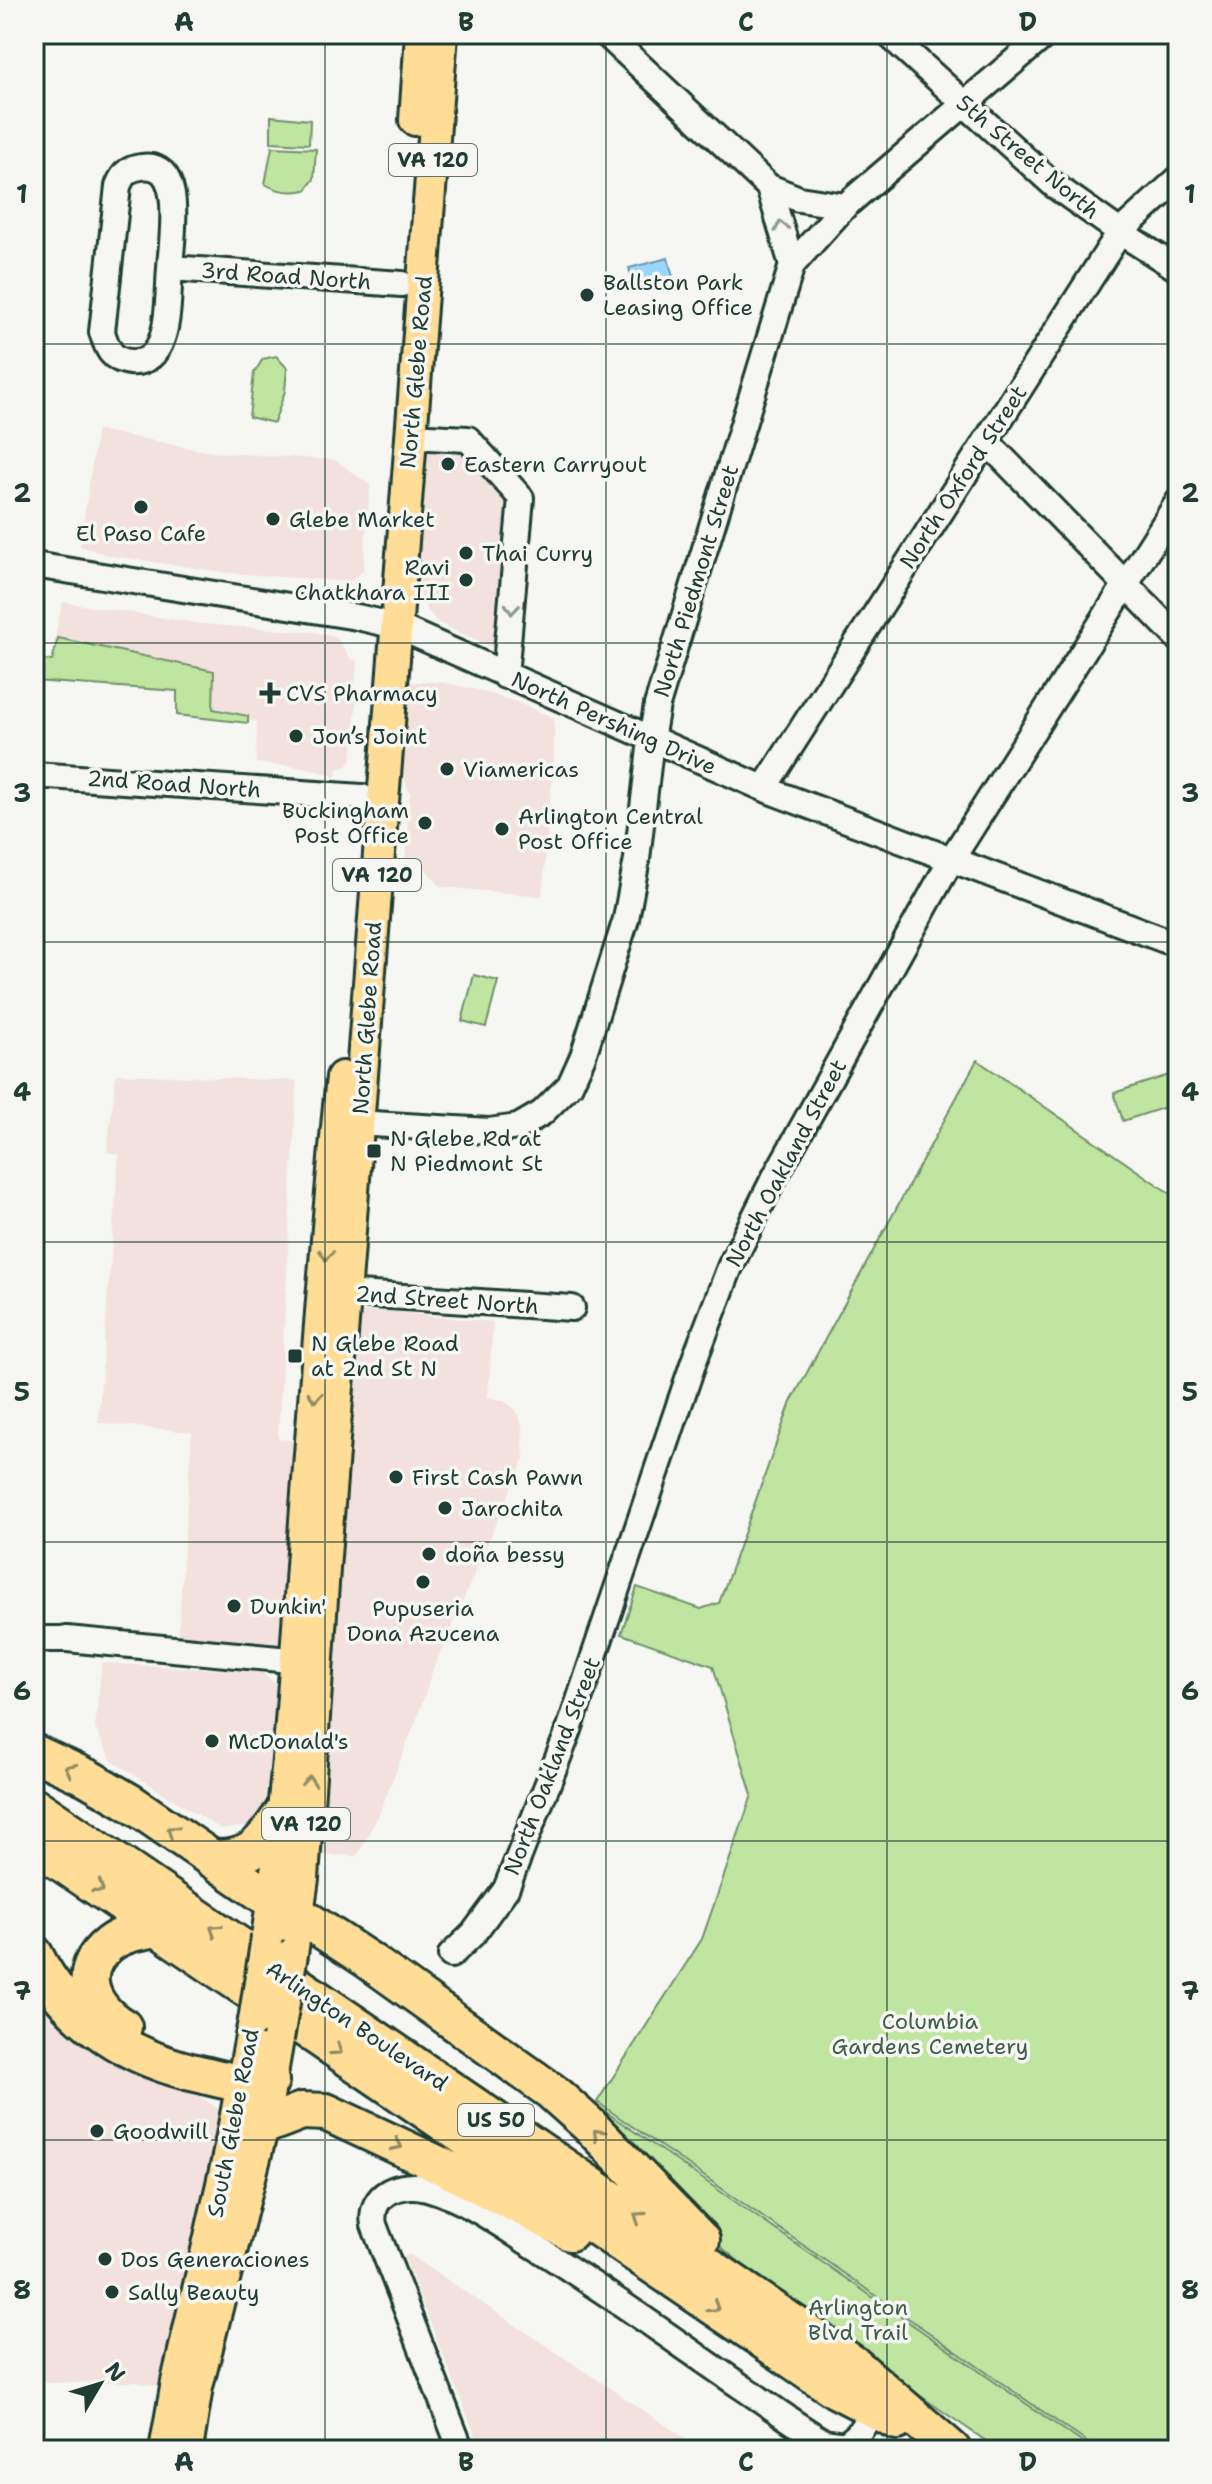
<svg xmlns="http://www.w3.org/2000/svg" width="1212" height="2484" viewBox="0 0 1212 2484" font-family="'Shantell Sans',sans-serif">
	<style>
		.built { fill: #f2e1dd }
		.green { fill: #bfe5a0; stroke: #6f916a; stroke-width: 2 }
		.water { fill: #9dd6fd; stroke: #6b99ad; stroke-width: 2 }
		.lines { fill: none; stroke-linecap: round; stroke-linejoin: round }
		.minor-casing { stroke: #1f3d34; stroke-width: 30 }
		.major-casing { stroke: #1f3d34; stroke-width: 36 }
		.highway-casing { stroke: #1f3d34; stroke-width: 42 }
		.minor { stroke: #f6f6f2; stroke-width: 24 }
		.major { stroke: #ffdd96; stroke-width: 30 }
		.highway { stroke: #ffdd96; stroke-width: 36 }
		.major-bridge-casing { stroke: #1f3d34; stroke-width: 36; stroke-linecap: butt }
		.major-bridge { stroke: #ffdd96; stroke-width: 30 }
		.oneway { stroke: #8a9a93 }
		.oneway2 { stroke: #8f8d65 }
		.grid { fill: none; stroke: #1f3d34; stroke-width: 2; stroke-opacity: 0.55 }
		.poi-dot { fill: #1f3d34; stroke: #f6f6f2; stroke-width: 3 }
		.labels { text-anchor: middle; dominant-baseline: central; stroke-width: 7; stroke-linejoin: round; paint-order: stroke }
		.shield { fill: #f6f6f2; stroke: #60746d; stroke-width: 2 }
		.shield-label { font-size: 20px; font-weight: bold; fill: #1f3d34 }
		.street-label { font-size: 22px; fill: #1f3d34; stroke: #f6f6f2 }
		.poi-label { font-size: 22px; fill: #1f3d34; stroke: #f6f6f2; text-anchor: start }
		.park-label { font-size: 22px; fill: #3f5f4a; stroke: #f6f6f2 }
		.neatline { fill: none; stroke: #1f3d34; stroke-width: 3 }
		.grid-label { font-size: 26px; text-anchor: middle; font-weight: bold; fill: #1f3d34 }
	</style>
	<rect width="100%" height="100%" fill="#f6f6f2"/>
	<filter id="ink" filterUnits="userSpaceOnUse"><feTurbulence type="fractalNoise" baseFrequency=".0125" numOctaves="2"/><feDisplacementMap in="SourceGraphic" scale="16" xChannelSelector="R" yChannelSelector="G"/><feConvolveMatrix kernelMatrix="1 2 1 2 8 2 1 2 1" color-interpolation-filters="sRGB"/></filter>
	<g filter="url(#ink)">
		<path class="built" d="M 97,430 L 210,452 L 335,460 L 370,485 L 363,571 L 349,582 L 231,573 L 111,556 L 80,546 Z
			M 426,447 L 473,450 L 515,498 L 496,646 L 492,647 L 437,622 L 425,607 L 423,601 L 413,595 Z
			M 63,602 L 200,624 L 315,632 L 336,637 L 351,659 L 357,661 L 354,691 L 357,694 L 352,759 L 347,766 L 337,769 L 336,777 L 307,768 L 256,763 L 257,721 L 195,716 L 198,685 L 49,673 L 57,627 Z
			M 411,682 L 439,682 L 478,690 L 516,702 L 554,718 L 554,758 L 542,896 L 441,887 L 425,868 L 405,864 L 410,793 L 400,768 L 406,687 Z
			M 116,1074 L 297,1081 L 278,1439 L 294,1441 L 279,1643 L 178,1637 L 192,1432 L 98,1423 L 119,1154 L 107,1152 Z
			M 383,1311 L 493,1322 L 488,1397 L 504,1401 L 516,1410 L 522,1424 L 524,1459 L 433,1669 L 417,1718 L 378,1816 L 357,1856 L 315,1855 L 359,1312 Z
			M 102,1663 L 261,1672 L 276,1685 L 263,1825 L 221,1829 L 112,1761 L 95,1728 Z
			M 34,1984 L 220,2110 L 161,2387 L 136,2382 L 34,2383 L 34,2161 L 42,2144 L 34,2133 Z
			M 410,2255 L 689,2441 L 683,2450 L 481,2450 L 404,2257 Z"/>
		<path class="green" d="M 271,116 L 310,120 L 309,144 L 271,142 Z
			M 272,147 L 316,149 L 314,179 L 306,190 C 291,193 279,192 265,184 Z
			M 276,356 L 287,368 L 285,391 L 274,423 L 249,417 L 254,373 L 263,359 Z
			M 58,638 L 214,671 L 213,709 L 248,716 L 248,723 L 177,715 L 177,691 L 34,681 L 34,659 L 52,661 Z
			M 474,975 L 498,981 L 486,1027 L 462,1021 Z
			M 977,1060 L 1178,1199 L 1178,2450 L 1098,2450 L 597,2102 L 702,1939 L 752,1795 L 713,1666 L 621,1634 L 637,1587 L 701,1609 L 719,1603 L 791,1402 Z
			M 1172,1074 L 1178,1093 L 1178,1103 L 1123,1121 L 1114,1093 Z
			M 596,2105 L 1093,2450 L 999,2450 L 835,2337 L 762,2281 L 708,2236 L 586,2116 Z"/>
		<path class="water" d="M 668,258 L 674,281 L 635,292 L 629,268 Z"/>
		<g class="lines">
			<g class="minor-casing">
				<path id="minor" d="M 606,34 L 769,187 L 799,199 L 845,206
					M 888,34 L 1055,186 L 1120,232 L 1178,269
					M 769,187 L 792,265
					M 170,268 C 171,241 187,159 141,167 C 127,169 123,174 118,186 L 102,332 C 107,348 111,360 130,362 C 173,366 167,298 170,268 L 402,284
					M 410,436 L 468,439 L 521,498 L 505,676
					M 986,441 L 1178,638
					M 34,565 L 357,617 L 396,626 L 770,791 L 1178,945
					M 34,775 L 362,797
					M 764,788 L 1120,232 L 1178,179
					M 340,1122 L 489,1131 L 518,1127 L 542,1113 L 570,1085 L 583,1056 L 626,919 L 637,859 L 651,740 L 657,705 L 792,265 L 845,206 L 1046,34
					M 327,1292 L 572,1308
					M 34,1639 L 67,1639 L 311,1662
					M 451,1955 L 473,1934 L 506,1889 L 569,1730 L 694,1361 L 730,1267 L 771,1184 L 951,860 L 1178,502
					M 461,2450 L 374,2225 C 368,2193 401,2181 427,2188 C 463,2198 498,2223 529,2243 C 602,2288 672,2339 742,2387 C 769,2405 796,2425 824,2442 L 845,2445 L 856,2436 L 875,2410"/>
			</g>
			<g class="major-casing">
				<path id="major" d="M 415,120 L 421,34
					M 267,1937 C 289,1795 296,1651 306,1507 C 317,1364 327,1220 342,1077
					M 292,1954 L 303,1879 L 324,1569 L 442,34
					M 165,2450 L 177,2382 L 227,2162 L 254,2021
					M 187,2450 L 197,2387 L 263,2126 L 278,2039"/>
			</g>
			<g class="highway-casing">
				<path id="highway" d="M 34,1753 L 88,1778 L 131,1803 L 273,1901 L 298,1914 L 368,1960 L 551,2091 L 588,2124 L 701,2240
					M 34,1806 L 853,2364 L 952,2450
					M 34,1844 L 835,2389 L 897,2421
					M 212,1859 C 253,1860 261,1844 283,1813
					M 34,1954 C 67,2022 132,2060 204,2075 C 227,2081 246,2086 270,2081
					M 123,2027 C 90,2008 75,1970 109,1944 C 123,1933 141,1931 157,1928
					M 263,2126 L 302,2111 L 326,2112 L 452,2171 L 570,2232"/>
			</g>
			<use href="#minor" class="minor"/>
			<use href="#major" class="major"/>
			<use href="#highway" class="highway"/>
			<g class="major-bridge-casing">
				<path id="major-bridge" d="M 254,2021 L 267,1937
					M 278,2039 L 292,1954"/>
			</g>
			<use href="#major-bridge" class="major-bridge"/>
		</g>
		<defs><path id="oneway-chevron" d="M-2-3.5L2.5 0L-2 3.5" fill="none" stroke-width="1.6" stroke-linecap="round" stroke-linejoin="round" transform="scale(2)"/></defs>
		<g class="oneway">
			<use href="#oneway-chevron" transform="translate(781 226) rotate(-102)"/>
			<use href="#oneway-chevron" transform="translate(512 609) rotate(95)"/>
		</g>
		<g class="oneway2">
			<use href="#oneway-chevron" transform="translate(326 1255) rotate(96)"/>
			<use href="#oneway-chevron" transform="translate(315 1397) rotate(94)"/>
			<use href="#oneway-chevron" transform="translate(70 1769) rotate(-154)"/>
			<use href="#oneway-chevron" transform="translate(309 1781) rotate(-86)"/>
			<use href="#oneway-chevron" transform="translate(172 1831) rotate(-145)"/>
			<use href="#oneway-chevron" transform="translate(99 1888) rotate(34)"/>
			<use href="#oneway-chevron" transform="translate(215 1930) rotate(-146)"/>
			<use href="#oneway-chevron" transform="translate(337 2050) rotate(34)"/>
			<use href="#oneway-chevron" transform="translate(598 2134) rotate(-134)"/>
			<use href="#oneway-chevron" transform="translate(397 2145) rotate(25)"/>
			<use href="#oneway-chevron" transform="translate(639 2217) rotate(-146)"/>
			<use href="#oneway-chevron" transform="translate(714 2307) rotate(34)"/>
		</g>
	</g>
	<path class="grid" d="M 325,34 L 325,2450M 606,34 L 606,2450M 887,34 L 887,2450M 34,344 L 1178,344M 34,643 L 1178,643M 34,942 L 1178,942M 34,1242 L 1178,1242M 34,1542 L 1178,1542M 34,1841 L 1178,1841M 34,2140 L 1178,2140"/>
	<g class="poi-dot">
		<circle cx="587" cy="295" r="8"/>
		<circle cx="448" cy="464" r="8"/>
		<circle cx="141" cy="507" r="8"/>
		<circle cx="273" cy="519" r="8"/>
		<circle cx="466" cy="553" r="8"/>
		<circle cx="466" cy="580" r="8"/>
		<path d="M266 681h8v8h8v8h-8v8h-8v-8h-8v-8h8z"/>
		<circle cx="296" cy="736" r="8"/>
		<circle cx="447" cy="769" r="8"/>
		<circle cx="425" cy="823" r="8"/>
		<circle cx="502" cy="829" r="8"/>
		<rect x="366" y="1143" width="16" height="16" rx="4"/>
		<rect x="287" y="1348" width="16" height="16" rx="4"/>
		<circle cx="396" cy="1477" r="8"/>
		<circle cx="445" cy="1508" r="8"/>
		<circle cx="429" cy="1554" r="8"/>
		<circle cx="423" cy="1582" r="8"/>
		<circle cx="234" cy="1606" r="8"/>
		<circle cx="212" cy="1741" r="8"/>
		<circle cx="97" cy="2131" r="8"/>
		<circle cx="105" cy="2259" r="8"/>
		<circle cx="112" cy="2292" r="8"/>
	</g>
	<g class="labels">
		<g class="shield">
			<rect x="389" y="144" width="88" height="32" rx="6"/>
			<rect x="333" y="859" width="88" height="32" rx="6"/>
			<rect x="262" y="1808" width="88" height="32" rx="6"/>
			<rect x="458" y="2104" width="76" height="32" rx="6"/>
		</g>
		<g class="shield-label">
			<text x="433" y="160">VA 120</text>
			<text x="377" y="875">VA 120</text>
			<text x="306" y="1824">VA 120</text>
			<text x="496" y="2120">US 50</text>
		</g>
		<g class="street-label">
			<text transform="translate(1028 157) rotate(40)">5th Street North</text>
			<text transform="translate(286 276) rotate(4)">3rd Road North</text>
			<text transform="translate(416 372) rotate(-85)">North Glebe Road</text>
			<text transform="translate(963 477) rotate(-57)">North Oxford Street</text>
			<text transform="translate(696 581) rotate(-73)">North Piedmont Street</text>
			<text transform="translate(614 723) rotate(24)">North Pershing Drive</text>
			<text transform="translate(174 784) rotate(4)">2nd Road North</text>
			<text transform="translate(367 1018) rotate(-86)">North Glebe Road</text>
			<text transform="translate(786 1163) rotate(-62)">North Oakland Street</text>
			<text transform="translate(447 1300) rotate(4)">2nd Street North</text>
			<text transform="translate(552 1766) rotate(-69)">North Oakland Street</text>
			<text transform="translate(357 2026) rotate(34)">Arlington Boulevard</text>
			<text transform="translate(233 2123) rotate(-79)">South Glebe Road</text>
		</g>
		<g class="poi-label">
			<text x="603" y="282">Ballston Park<tspan x="603" dy="25">Leasing Office</tspan></text>
			<text x="464" y="464">Eastern Carryout</text>
			<text x="289" y="519">Glebe Market</text>
			<text x="141" y="533" text-anchor="middle">El Paso Cafe</text>
			<text x="482" y="553">Thai Curry</text>
			<text x="450" y="567" text-anchor="end">Ravi<tspan x="450" dy="25">Chatkhara III</tspan></text>
			<text x="286" y="693">CVS Pharmacy</text>
			<text x="312" y="736">Jon’s Joint</text>
			<text x="463" y="769">Viamericas</text>
			<text x="409" y="810" text-anchor="end">Buckingham<tspan x="409" dy="25">Post Office</tspan></text>
			<text x="518" y="816">Arlington Central<tspan x="518" dy="25">Post Office</tspan></text>
			<text x="390" y="1138">N Glebe Rd at<tspan x="390" dy="25">N Piedmont St</tspan></text>
			<text x="311" y="1343">N Glebe Road<tspan x="311" dy="25">at 2nd St N</tspan></text>
			<text x="412" y="1477">First Cash Pawn</text>
			<text x="461" y="1508">Jarochita</text>
			<text x="445" y="1554">doña bessy</text>
			<text x="250" y="1606">Dunkin'</text>
			<text x="423" y="1608" text-anchor="middle">Pupuseria<tspan x="423" dy="25">Dona Azucena</tspan></text>
			<text x="228" y="1741">McDonald's</text>
			<text x="113" y="2131">Goodwill</text>
			<text x="121" y="2259">Dos Generaciones</text>
			<text x="128" y="2292">Sally Beauty</text>
		</g>
		<g class="park-label">
			<text x="930" y="2021">Columbia<tspan x="930" dy="25">Gardens Cemetery</tspan></text>
			<text x="858" y="2307">Arlington<tspan x="858" dy="25">Blvd Trail</tspan></text>
		</g>
	</g>
	<rect width="1212" height="2484" fill="none" stroke="#f6f6f2" stroke-width="88"/>
	<g transform="translate(100 2384) rotate(52)" stroke="#f6f6f2" stroke-width="6" paint-order="stroke">
	<path d="M0-6L14 30L0 20L-14 30Z" fill="#1f3d34"/>
	<text y="-12" font-size="22" font-weight="bold" text-anchor="middle" fill="#1f3d34">N</text>
	</g>
	<rect x="44" y="44" width="1124" height="2396" class="neatline"/>
	<g class="grid-label">
		<text x="184" y="31">A</text>
		<text x="466" y="31">B</text>
		<text x="746" y="31">C</text>
		<text x="1028" y="31">D</text>
		<text x="22" y="203">1</text>
		<text x="1190" y="203">1</text>
		<text x="22" y="502">2</text>
		<text x="1190" y="502">2</text>
		<text x="22" y="802">3</text>
		<text x="1190" y="802">3</text>
		<text x="22" y="1101">4</text>
		<text x="1190" y="1101">4</text>
		<text x="22" y="1401">5</text>
		<text x="1190" y="1401">5</text>
		<text x="22" y="1700">6</text>
		<text x="1190" y="1700">6</text>
		<text x="22" y="2000">7</text>
		<text x="1190" y="2000">7</text>
		<text x="22" y="2299">8</text>
		<text x="1190" y="2299">8</text>
		<text x="184" y="2471">A</text>
		<text x="466" y="2471">B</text>
		<text x="746" y="2471">C</text>
		<text x="1028" y="2471">D</text>
	</g>
</svg>
